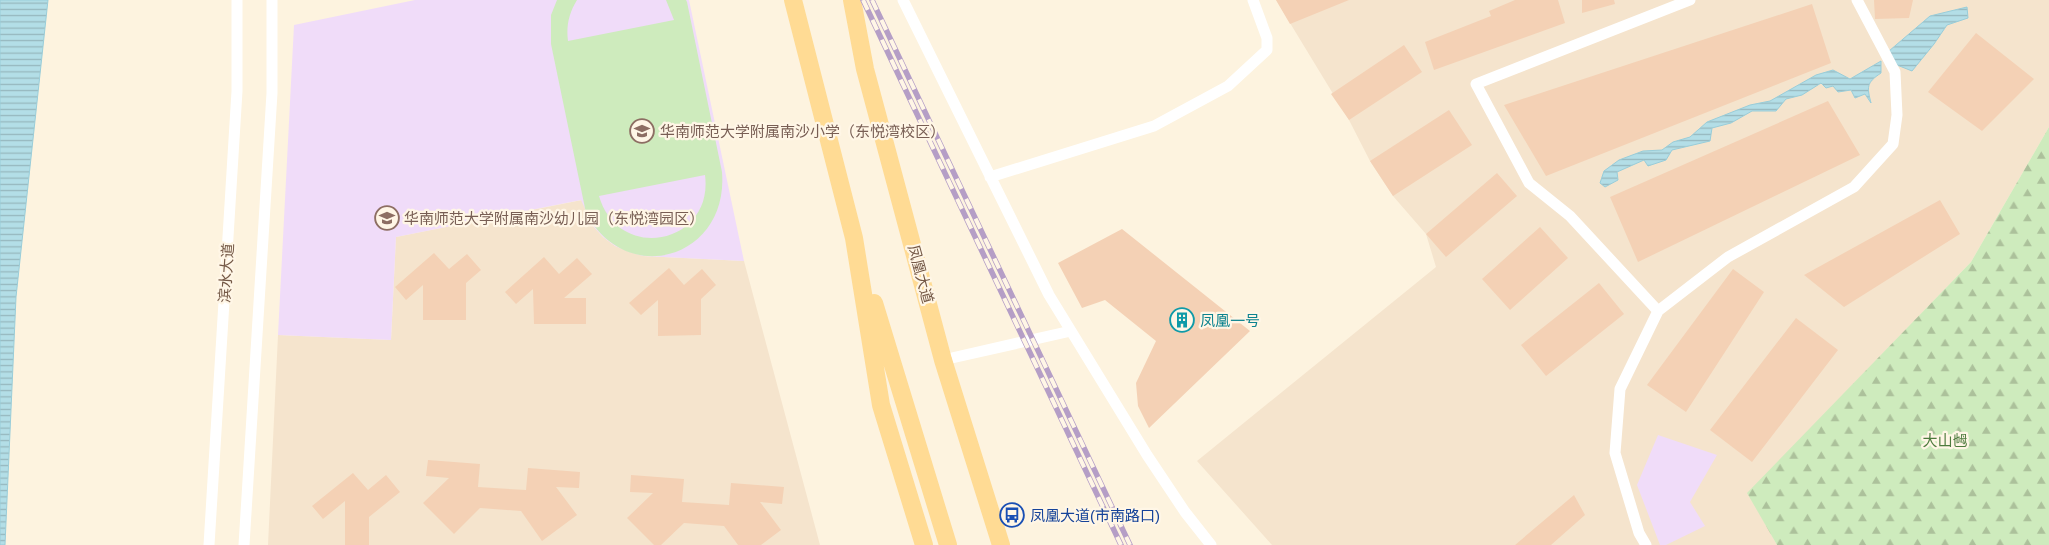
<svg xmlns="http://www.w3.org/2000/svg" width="2049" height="545" viewBox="0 0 2049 545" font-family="Arial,'Noto Sans SC',sans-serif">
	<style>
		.residential { fill: #f5e4cd }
		.education { fill: #f0dcf9 }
		.forest { fill: url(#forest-firs) }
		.park { fill: #ceebbd; fill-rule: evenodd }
		.water { fill: url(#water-rules); stroke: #99cdd9 }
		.building { fill: #f4d1b5 }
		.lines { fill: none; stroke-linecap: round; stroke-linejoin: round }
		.street { stroke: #fff; stroke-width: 11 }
		.primary { stroke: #ffdb94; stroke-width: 18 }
		.rail-casing { stroke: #b59ec6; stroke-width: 5.5 }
		.rail { stroke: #fff6e6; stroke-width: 4; stroke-dasharray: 11; stroke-linecap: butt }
		.labels { text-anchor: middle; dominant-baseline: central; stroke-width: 4.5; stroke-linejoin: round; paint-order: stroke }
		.education-label { font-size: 15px; fill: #785e54; stroke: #fff6e6; text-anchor: start }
		.street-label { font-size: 15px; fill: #745846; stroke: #fff6e6 }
		.culture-label { font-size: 15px; fill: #0d838f; stroke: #fff6e6; text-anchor: start }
		.park-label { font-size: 15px; fill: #4d7b3d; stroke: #fff6e6 }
		.transit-label { font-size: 15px; fill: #164399; stroke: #fff6e6; text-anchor: start }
	</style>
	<defs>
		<pattern id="forest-firs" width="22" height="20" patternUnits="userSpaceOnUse" patternTransform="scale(1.25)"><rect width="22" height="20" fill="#ceebbd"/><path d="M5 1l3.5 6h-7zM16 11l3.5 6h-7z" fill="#acc19b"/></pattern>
		<pattern id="water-rules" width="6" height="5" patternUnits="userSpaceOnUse" patternTransform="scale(1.25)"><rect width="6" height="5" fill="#b3dee7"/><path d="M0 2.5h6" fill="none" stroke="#96b7bd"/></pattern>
	</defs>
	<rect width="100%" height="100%" fill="#fdf3df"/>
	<path class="residential" d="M 1276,0 L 2049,0 L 2049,127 L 1971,262 L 1748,493 L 1777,545 L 1272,545 L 1197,461 L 1436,267 L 1426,234 L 1393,196 L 1370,161 L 1349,120 Z
		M 582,200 L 593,226 L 603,237 L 615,246 L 643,256 L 744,261 L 820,545 L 268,545 L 278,335 L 391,340 L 396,237 Z"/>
	<path class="education" d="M 415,0 L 689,0 L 744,261 L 643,256 L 629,252 L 615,246 L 603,237 L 593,226 L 581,200 L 396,237 L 391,340 L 278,335 L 294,25 Z
		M 1658,435 L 1717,455 L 1690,502 L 1705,526 L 1666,545 L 1660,545 L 1637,485 Z"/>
	<path class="forest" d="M 2049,127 L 2049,545 L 1777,545 L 1747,493 L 1971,262 Z"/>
	<path class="park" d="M 557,0 L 577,0 C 569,13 566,26 568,41 L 674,20 L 666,0 L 686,0 L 687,2 L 722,172 C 729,258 627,289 586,213 L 551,44 L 551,15 ZM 705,175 C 714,244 619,264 599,196 Z"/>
	<path class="water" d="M 0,0 L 48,0 L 16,297 L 5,545 L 0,545 Z
		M 1967,7 L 1968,18 L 1947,25 L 1934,44 L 1912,71 L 1897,65 L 1889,51 L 1930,16 Z
		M 1881,61 L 1881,73 C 1866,83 1867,87 1871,103 L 1865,94 L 1855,98 L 1851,90 L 1838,92 L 1833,86 L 1826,88 L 1821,83 L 1802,95 L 1786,99 L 1776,111 L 1752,111 L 1731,123 L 1712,128 L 1710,141 L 1672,150 L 1666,160 L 1648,166 L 1644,160 L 1617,172 L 1618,180 L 1605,187 L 1600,183 L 1604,171 L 1619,160 L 1643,151 L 1662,150 L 1673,142 L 1690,137 L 1707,122 L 1750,105 L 1770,101 L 1816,75 L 1833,70 L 1850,79 Z"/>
	<path class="building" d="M 1276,0 L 1349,0 L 1290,24 Z
		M 1515,0 L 1558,0 L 1565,23 L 1434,70 L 1425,42 L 1491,16 L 1489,11 Z
		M 1582,0 L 1614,0 L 1615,4 L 1582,13 Z
		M 1874,0 L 1913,0 L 1909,18 L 1875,19 Z
		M 1812,4 L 1831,63 L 1546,176 L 1504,105 Z
		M 1976,33 L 2034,79 L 1982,131 L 1928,92 Z
		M 1404,45 L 1422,72 L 1349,120 L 1331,94 Z
		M 1828,101 L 1860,155 L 1638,262 L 1610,197 Z
		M 1449,110 L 1472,145 L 1393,196 L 1370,161 Z
		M 1497,173 L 1517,196 L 1446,257 L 1426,234 Z
		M 1940,200 L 1960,234 L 1844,307 L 1804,275 Z
		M 1540,227 L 1568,258 L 1510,310 L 1482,279 Z
		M 1122,229 L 1250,331 L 1149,428 L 1138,406 L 1136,383 L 1156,341 L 1105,300 L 1082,308 L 1058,263 Z
		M 434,253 L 449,269 L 467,254 L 481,270 L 466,283 L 466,320 L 423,320 L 423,285 L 406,300 L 395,287 Z
		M 544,257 L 559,274 L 577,258 L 592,274 L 564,298 L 586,298 L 586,324 L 534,324 L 533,289 L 516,304 L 505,292 Z
		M 669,268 L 684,285 L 702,269 L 716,285 L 701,299 L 701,335 L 658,336 L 658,300 L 641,315 L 629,303 Z
		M 1733,269 L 1764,292 L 1686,412 L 1647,385 Z
		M 1599,283 L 1624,314 L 1546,376 L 1521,345 Z
		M 1796,318 L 1838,350 L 1752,462 L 1710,430 Z
		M 428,460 L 480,464 L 478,487 L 526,490 L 528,468 L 580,472 L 579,488 L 556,487 L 577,515 L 542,541 L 521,511 L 480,508 L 454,534 L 423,503 L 449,478 L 426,476 Z
		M 353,473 L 368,490 L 386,475 L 400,492 L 369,517 L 369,545 L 345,545 L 345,501 L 323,519 L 312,506 Z
		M 631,475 L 684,479 L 682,502 L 729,505 L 731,483 L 784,487 L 782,504 L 760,502 L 781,530 L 761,545 L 738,545 L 724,526 L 684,523 L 661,545 L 654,545 L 627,518 L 653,493 L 630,492 Z
		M 1574,495 L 1585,515 L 1551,545 L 1515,545 Z"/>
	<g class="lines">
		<path class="street" d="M 903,0 L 1049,295 L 1147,455 L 1185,512 L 1211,545
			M 990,177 L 1154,126 L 1228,86 L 1267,50 L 1267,38 L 1253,0
			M 1658,311 L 1570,216 L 1529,183 L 1476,84 L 1690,0
			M 943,360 L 1071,331
			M 209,545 L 237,91 L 237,0
			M 244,545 L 272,93 L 272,0
			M 1646,545 L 1639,533 L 1615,453 L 1620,389 L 1658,311 L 1728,257 L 1854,187 L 1893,144 L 1897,115 L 1895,72 L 1857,0"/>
		<path class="primary" d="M 793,0 L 854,238 L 881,405 L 924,545
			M 852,0 L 865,69 L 943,360 L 1001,545
			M 874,303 L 948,545"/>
		<g class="rail-casing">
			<path id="rail" d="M 863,0 L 1121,545
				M 872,0 L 1130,545"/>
		</g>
		<use href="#rail" class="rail"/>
	</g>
	<defs>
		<g id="school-ring" transform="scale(1.25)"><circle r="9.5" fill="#fff6e6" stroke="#8d6e63" stroke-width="1.5"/><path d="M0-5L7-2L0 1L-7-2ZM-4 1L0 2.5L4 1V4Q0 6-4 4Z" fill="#8d6e63"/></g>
		<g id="building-ring" transform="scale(1.25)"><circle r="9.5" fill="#fff6e6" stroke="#0f9aa8" stroke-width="1.5"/><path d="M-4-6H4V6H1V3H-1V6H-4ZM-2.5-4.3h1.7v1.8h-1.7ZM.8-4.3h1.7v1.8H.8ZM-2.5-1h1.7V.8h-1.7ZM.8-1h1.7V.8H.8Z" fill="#0f9aa8"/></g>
		<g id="bus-ring" transform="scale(1.25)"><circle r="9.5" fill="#fff6e6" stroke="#1a4fb4" stroke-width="1.5"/><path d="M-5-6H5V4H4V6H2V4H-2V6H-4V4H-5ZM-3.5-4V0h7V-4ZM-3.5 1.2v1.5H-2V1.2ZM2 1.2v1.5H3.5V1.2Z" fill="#1a4fb4"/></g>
	</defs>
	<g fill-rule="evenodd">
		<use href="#school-ring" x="642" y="131"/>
		<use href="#school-ring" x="387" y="218"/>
		<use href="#building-ring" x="1182" y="320"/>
		<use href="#bus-ring" x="1012" y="515"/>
	</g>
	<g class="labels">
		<g class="education-label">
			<text x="660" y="131">华南师范大学附属南沙小学（东悦湾校区）</text>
			<text x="404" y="218">华南师范大学附属南沙幼儿园（东悦湾园区）</text>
		</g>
		<g class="street-label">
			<text transform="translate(226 273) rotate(-86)">滨水大道</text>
			<text transform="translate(921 274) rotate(75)">凤凰大道</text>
		</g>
		<g class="culture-label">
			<text x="1200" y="320">凤凰一号</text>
		</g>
		<g class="park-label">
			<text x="1945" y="440">大山乸</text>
		</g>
		<g class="transit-label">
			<text x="1030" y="515">凤凰大道(市南路口)</text>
		</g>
	</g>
</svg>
